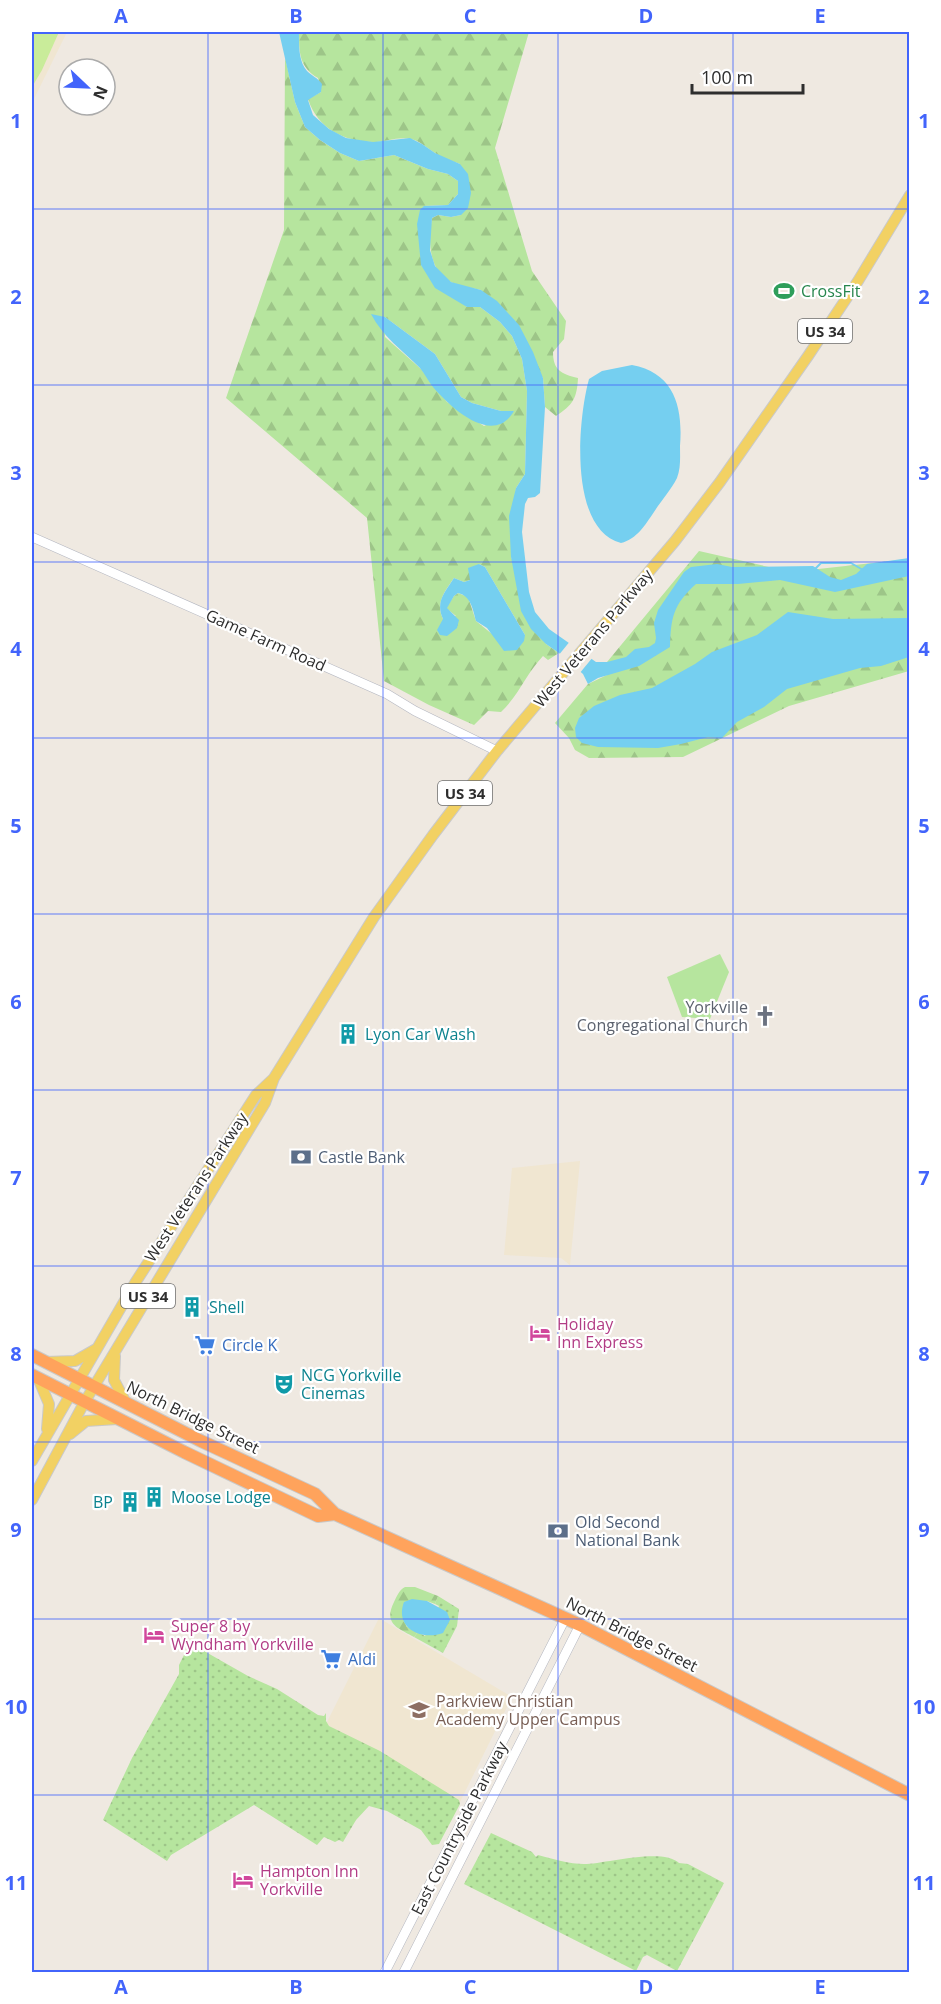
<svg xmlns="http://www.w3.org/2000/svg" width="941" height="2004" viewBox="0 0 941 2004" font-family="'Open Sans',sans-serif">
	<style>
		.education { fill: #f0e6d1 }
		.grass { fill: url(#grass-dots) }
		.forest { fill: url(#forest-firs); fill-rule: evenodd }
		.park { fill: #b6e59e }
		.pitch { fill: #c9ec9a }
		.water { fill: #75cff0 }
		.pier { fill: #efe9e1 }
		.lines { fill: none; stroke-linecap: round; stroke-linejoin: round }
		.stream { stroke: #75cff0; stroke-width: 2 }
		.secondary-casing { stroke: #b4b7c1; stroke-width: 10 }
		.primary-casing { stroke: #c9c9c9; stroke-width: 12 }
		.highway-casing { stroke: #c9c9c9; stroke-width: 14 }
		.secondary { stroke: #fff; stroke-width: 9 }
		.primary { stroke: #f2d163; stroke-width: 10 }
		.highway { stroke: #ffa35c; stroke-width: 12 }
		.grid { fill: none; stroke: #4264fb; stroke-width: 1.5; stroke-opacity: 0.55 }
		.labels { text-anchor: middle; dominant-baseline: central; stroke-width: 4.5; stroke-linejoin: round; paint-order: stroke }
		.shield { fill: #fff; stroke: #6d6d6d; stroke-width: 1.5 }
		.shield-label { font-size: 15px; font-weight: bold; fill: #2e2e2e }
		.leisure-label { font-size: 16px; fill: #27864d; stroke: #fff; text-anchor: start }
		.street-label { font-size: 16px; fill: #2e2e2e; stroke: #fff }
		.worship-label { font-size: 16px; fill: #5b616d; stroke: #fff; text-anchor: end }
		.culture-label { font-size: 16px; fill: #0d838f; stroke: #fff; text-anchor: start }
		.service-label { font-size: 16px; fill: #4e5e75; stroke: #fff; text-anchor: start }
		.hotel-label { font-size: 16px; fill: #b23c85; stroke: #fff; text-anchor: start }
		.shop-label { font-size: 16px; fill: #366cbe; stroke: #fff; text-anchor: start }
		.education-label { font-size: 16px; fill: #785e54; stroke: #fff; text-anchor: start }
		.neatline { fill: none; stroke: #4264fb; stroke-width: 2 }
		.grid-label { font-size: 20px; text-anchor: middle; font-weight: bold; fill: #4264fb }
	</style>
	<defs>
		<pattern id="grass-dots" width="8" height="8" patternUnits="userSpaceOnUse" patternTransform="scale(1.5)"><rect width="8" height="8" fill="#b6e59e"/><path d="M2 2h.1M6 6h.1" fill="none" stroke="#9dc588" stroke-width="1.8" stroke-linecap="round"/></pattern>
		<pattern id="forest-firs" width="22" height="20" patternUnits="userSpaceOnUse" patternTransform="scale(1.5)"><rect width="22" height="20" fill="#b6e59e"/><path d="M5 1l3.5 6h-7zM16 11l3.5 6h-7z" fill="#9dc588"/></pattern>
	</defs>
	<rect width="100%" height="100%" fill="#efe9e1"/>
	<path class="education" d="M 32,32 L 67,32 L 32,103 Z
		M 580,1161 L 570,1265 L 561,1258 L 504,1255 L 512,1168 Z
		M 379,1618 L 512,1697 L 459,1804 L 326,1724 Z"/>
	<path class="grass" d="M 438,1596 L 459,1609 L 457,1626 L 443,1653 L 414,1637 L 418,1632 L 425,1636 L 439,1606 L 435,1604 Z
		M 190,1643 L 248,1676 L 277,1689 L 318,1715 L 324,1716 L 326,1713 L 326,1721 L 329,1726 L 380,1751 L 459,1800 L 460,1804 L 439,1844 L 432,1845 L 421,1830 L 387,1811 L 369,1806 L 356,1820 L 343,1842 L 339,1840 L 335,1842 L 324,1837 L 317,1845 L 254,1805 L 171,1855 L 167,1861 L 103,1820 L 132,1758 L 179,1674 L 179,1665 Z
		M 491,1833 L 532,1852 L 536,1857 L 538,1855 C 552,1859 570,1864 584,1864 C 604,1864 663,1847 679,1863 L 688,1864 L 724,1883 L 677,1971 L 647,1955 L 643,1957 L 636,1971 L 464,1884 Z"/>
	<path class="forest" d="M 299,32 L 529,32 L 495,148 L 532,271 L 566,321 L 564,339 L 553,352 C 553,370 561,374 578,378 C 577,398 573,405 556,416 L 545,407 L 543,378 L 481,290 C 472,288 461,286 453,283 C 428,272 428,241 432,218 L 438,215 L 451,217 L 461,215 L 460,164 C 452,161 442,158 435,153 C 427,148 420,141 411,139 C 399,136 385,142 373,142 C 343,141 318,129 308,99 L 321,92 L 318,78 C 299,67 299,52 299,32 Z
		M 285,57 L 295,102 L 305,127 L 320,140 L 340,153 L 359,161 L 394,155 L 428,169 L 448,174 L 458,181 L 458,194 L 448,205 L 424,206 L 421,265 L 467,307 L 480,307 L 500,322 L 512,336 L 522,359 L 527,391 L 525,474 L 516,488 L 511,557 L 546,644 L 559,653 L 548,660 L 543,656 C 526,674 519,695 501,712 L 488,711 L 474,725 L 429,705 L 384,681 L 367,518 L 226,398 L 284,230 ZM 385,317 L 435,354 L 461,397 L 472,403 L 501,411 L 514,411 L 484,426 L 447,402 L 421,369 L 385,337 ZM 479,564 L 485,567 L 525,635 L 492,634 L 476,621 L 468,597 L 458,593 L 454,596 L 446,608 L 456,616 L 443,619 C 435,603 445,591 454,578 L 464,582 L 470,580 Z
		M 699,551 L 791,572 L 909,559 L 909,671 L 789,706 L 683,757 L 589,758 L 575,750 L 569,738 L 555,723 L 588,684 L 607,675 L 607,662 Z
		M 405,1587 L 415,1587 L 438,1596 L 435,1604 L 427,1601 L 406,1626 L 418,1632 L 414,1637 C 398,1628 383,1624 394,1602 C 397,1596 399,1590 405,1587 Z"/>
	<path class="park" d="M 720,954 L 729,972 L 710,1019 L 682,1017 L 667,977 Z"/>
	<path class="pitch" d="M 32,32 L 59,32 L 42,70 L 32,87 Z"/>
	<path class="water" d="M 279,32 L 299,32 C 299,43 298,61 307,71 C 312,76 318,78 322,84 L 321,92 L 308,100 L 313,115 L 329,129 L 346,138 L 373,142 L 410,138 L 422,144 L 435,153 L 460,164 L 468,174 L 471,193 L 468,208 L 461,215 L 451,217 L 438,215 L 432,218 L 430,250 L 435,266 L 451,282 L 481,290 L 497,301 L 519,325 L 533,352 L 543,378 L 545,407 L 540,493 L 535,497 L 528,498 L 525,504 L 522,532 L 529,592 L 535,612 L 549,629 L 596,662 L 607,662 L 626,657 L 635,649 L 649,647 L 655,643 L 656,638 L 654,623 L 658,610 L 684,572 L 691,567 L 717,564 L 732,567 L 813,566 L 830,577 L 841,580 L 856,574 L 867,564 L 909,558 L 909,576 L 835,592 L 780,580 L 738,584 L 696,584 C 673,605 671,617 670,647 L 639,666 L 598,678 L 588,684 L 583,674 L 559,653 L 546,644 L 531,629 L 521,611 L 511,557 L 509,516 L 516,488 L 525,474 L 527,391 L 522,359 L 512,336 L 500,322 L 480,307 L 467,307 L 435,288 L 421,265 L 417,224 L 420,210 L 424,206 L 448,205 L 458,194 L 458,181 L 448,174 L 428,169 L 394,155 L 359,161 L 340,153 L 320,140 L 305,127 L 295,102 Z
		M 371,314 L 385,317 L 435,354 L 461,397 L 472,403 L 501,411 L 514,411 C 493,447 451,408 433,387 C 428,381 425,374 420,368 C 402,350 383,337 371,314 Z
		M 632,365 C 675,373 683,408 680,446 C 680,456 681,468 677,478 C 671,490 661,501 654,512 C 645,525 637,539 621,543 C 568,529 578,419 589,379 L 602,371 Z
		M 479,564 L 485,567 L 525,635 L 524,641 L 517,650 L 504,651 L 487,628 L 476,621 C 473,610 471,596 458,593 L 454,596 L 447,608 L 459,620 L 457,628 L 447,636 L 440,635 L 437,630 L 443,619 C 435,602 445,592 454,578 L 464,582 L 470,580 L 468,568 Z
		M 788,612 L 833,619 L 909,618 L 909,657 L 881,666 L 860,668 L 787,689 L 764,707 L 737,722 L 722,738 L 708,737 L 681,744 L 658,748 L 598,747 L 582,743 L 576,737 L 575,728 L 579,718 L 594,706 L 620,695 L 652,688 L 695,664 L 712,652 L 757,635 Z
		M 412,1599 L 427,1601 L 447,1612 L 450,1620 L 443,1633 C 422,1641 394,1628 404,1602 Z"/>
	<path class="pier" d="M 571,640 L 593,657 L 579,674 L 558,656 Z"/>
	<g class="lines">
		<path class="stream" d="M 814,570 L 821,563 L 851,563 L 863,570"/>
		<g class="secondary-casing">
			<path id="secondary" d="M 32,537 L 387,694 L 415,711 L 497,751
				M 385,1972 L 565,1619
				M 404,1972 L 580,1625"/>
		</g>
		<g class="primary-casing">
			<path id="primary" d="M 115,1356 L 114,1380 L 126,1403
				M 46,1362 L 75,1361 L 96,1349
				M 38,1378 L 49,1404 L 47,1429
				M 70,1434 L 86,1421 L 117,1419
				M 32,1461 L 135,1283 L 256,1095 L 273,1079
				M 32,1500 L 84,1403 L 265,1103 L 274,1078 L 374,917 L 433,835 L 497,751 L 675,541 L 720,482 L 808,356 L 858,281 L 910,195"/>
		</g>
		<g class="highway-casing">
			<path id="highway" d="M 32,1355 L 201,1441 L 315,1494 L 335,1514 L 580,1625 L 910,1795
				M 32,1375 L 184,1452 L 318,1516 L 335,1514"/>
		</g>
		<use href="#secondary" class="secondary"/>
		<use href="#primary" class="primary"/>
		<use href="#highway" class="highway"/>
	</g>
	<path class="grid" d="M 208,32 L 208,1972M 383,32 L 383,1972M 558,32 L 558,1972M 733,32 L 733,1972M 32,209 L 910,209M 32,385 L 910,385M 32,562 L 910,562M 32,738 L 910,738M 32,914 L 910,914M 32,1090 L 910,1090M 32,1266 L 910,1266M 32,1442 L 910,1442M 32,1619 L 910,1619M 32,1795 L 910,1795"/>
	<defs>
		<g id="stadium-bare" transform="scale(1.62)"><path d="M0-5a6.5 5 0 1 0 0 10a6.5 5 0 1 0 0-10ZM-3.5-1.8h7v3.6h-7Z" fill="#2e9e5b" stroke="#fff" stroke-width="2.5" paint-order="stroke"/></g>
		<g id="church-bare" transform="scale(1.62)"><path d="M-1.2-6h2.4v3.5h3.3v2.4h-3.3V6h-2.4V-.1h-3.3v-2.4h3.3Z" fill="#6b7280" stroke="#fff" stroke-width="2.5" paint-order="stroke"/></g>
		<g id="building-bare" transform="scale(1.62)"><path d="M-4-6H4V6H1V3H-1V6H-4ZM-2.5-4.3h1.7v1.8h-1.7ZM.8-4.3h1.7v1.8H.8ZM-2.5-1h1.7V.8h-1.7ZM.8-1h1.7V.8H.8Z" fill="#0f9aa8" stroke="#fff" stroke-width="2.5" paint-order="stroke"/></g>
		<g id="bank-bare" transform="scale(1.62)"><path d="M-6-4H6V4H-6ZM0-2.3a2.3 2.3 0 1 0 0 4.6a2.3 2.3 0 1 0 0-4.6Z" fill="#5c6f8a" stroke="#fff" stroke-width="2.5" paint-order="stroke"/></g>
		<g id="hotel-bare" transform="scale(1.62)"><path d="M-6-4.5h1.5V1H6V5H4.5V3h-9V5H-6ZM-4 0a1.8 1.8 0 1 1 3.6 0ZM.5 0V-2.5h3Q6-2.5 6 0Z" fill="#d1479c" stroke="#fff" stroke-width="2.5" paint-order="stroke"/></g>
		<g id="supermarket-bare" transform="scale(1.62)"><path d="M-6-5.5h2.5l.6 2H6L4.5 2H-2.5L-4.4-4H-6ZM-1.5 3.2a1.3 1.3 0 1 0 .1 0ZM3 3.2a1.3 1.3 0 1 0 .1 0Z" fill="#3f7fe0" stroke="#fff" stroke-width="2.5" paint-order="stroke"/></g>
		<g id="theatre-bare" transform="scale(1.62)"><path d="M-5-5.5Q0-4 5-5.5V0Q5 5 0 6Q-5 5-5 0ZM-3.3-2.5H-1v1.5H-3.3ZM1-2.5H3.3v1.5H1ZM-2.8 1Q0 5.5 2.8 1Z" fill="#0f9aa8" stroke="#fff" stroke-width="2.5" paint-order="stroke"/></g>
		<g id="school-bare" transform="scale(1.62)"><path d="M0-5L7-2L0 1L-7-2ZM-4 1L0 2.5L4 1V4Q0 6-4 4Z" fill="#8d6e63" stroke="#fff" stroke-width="2.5" paint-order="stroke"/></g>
	</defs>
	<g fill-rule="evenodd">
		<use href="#stadium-bare" x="784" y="291"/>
		<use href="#church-bare" x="765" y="1016"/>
		<use href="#building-bare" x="348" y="1034"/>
		<use href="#bank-bare" x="301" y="1157"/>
		<use href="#building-bare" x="192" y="1307"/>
		<use href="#hotel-bare" x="540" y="1333"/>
		<use href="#supermarket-bare" x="205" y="1345"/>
		<use href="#theatre-bare" x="284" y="1384"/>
		<use href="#building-bare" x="154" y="1497"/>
		<use href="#building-bare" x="130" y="1502"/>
		<use href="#bank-bare" x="558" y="1531"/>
		<use href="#hotel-bare" x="154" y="1635"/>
		<use href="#supermarket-bare" x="331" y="1659"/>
		<use href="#school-bare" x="419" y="1710"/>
		<use href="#hotel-bare" x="243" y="1880"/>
	</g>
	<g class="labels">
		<g class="shield">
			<rect x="798" y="319" width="54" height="24" rx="4.5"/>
			<rect x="438" y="781" width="54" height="24" rx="4.5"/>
			<rect x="121" y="1284" width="54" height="24" rx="4.5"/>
		</g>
		<g class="shield-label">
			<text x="825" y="331">US 34</text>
			<text x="465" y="793">US 34</text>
			<text x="148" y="1296">US 34</text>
		</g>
		<g class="leisure-label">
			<text x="801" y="291">CrossFit</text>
		</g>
		<g class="street-label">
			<text transform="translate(593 638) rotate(-50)">West Veterans Parkway</text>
			<text transform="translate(266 640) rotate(24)">Game Farm Road</text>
			<text transform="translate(196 1187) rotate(-57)">West Veterans Parkway</text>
			<text transform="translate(193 1417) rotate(26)">North Bridge Street</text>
			<text transform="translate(632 1634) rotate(27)">North Bridge Street</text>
			<text transform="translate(459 1828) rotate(-63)">East Countryside Parkway</text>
		</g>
		<g class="worship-label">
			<text x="748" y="1007">Yorkville<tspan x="748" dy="18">Congregational Church</tspan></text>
		</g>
		<g class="culture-label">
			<text x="365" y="1034">Lyon Car Wash</text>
			<text x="209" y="1307">Shell</text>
			<text x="301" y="1375">NCG Yorkville<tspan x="301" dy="18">Cinemas</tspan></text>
			<text x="171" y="1497">Moose Lodge</text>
			<text x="113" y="1502" text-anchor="end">BP</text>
		</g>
		<g class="service-label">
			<text x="318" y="1157">Castle Bank</text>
			<text x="575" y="1522">Old Second<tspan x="575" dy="18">National Bank</tspan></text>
		</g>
		<g class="hotel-label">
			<text x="557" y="1324">Holiday<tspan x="557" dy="18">Inn Express</tspan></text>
			<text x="171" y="1626">Super 8 by<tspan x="171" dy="18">Wyndham Yorkville</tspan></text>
			<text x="260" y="1871">Hampton Inn<tspan x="260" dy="18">Yorkville</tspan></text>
		</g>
		<g class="shop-label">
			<text x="222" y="1345">Circle K</text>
			<text x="348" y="1659">Aldi</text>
		</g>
		<g class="education-label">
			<text x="436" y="1701">Parkview Christian<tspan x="436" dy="18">Academy Upper Campus</tspan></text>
		</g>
	</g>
	<rect width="941" height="2004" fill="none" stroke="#ffffff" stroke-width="66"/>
	<g transform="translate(87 87) rotate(113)"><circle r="28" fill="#ffffff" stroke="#ababab" stroke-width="1.5"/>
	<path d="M0-4.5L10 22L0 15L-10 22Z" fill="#4264fb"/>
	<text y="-9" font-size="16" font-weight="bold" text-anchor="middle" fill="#2e2e2e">N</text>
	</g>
	<path d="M692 84v9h111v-9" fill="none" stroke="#2e2e2e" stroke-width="3"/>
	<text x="701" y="84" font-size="18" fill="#2e2e2e" stroke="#ffffff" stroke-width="4.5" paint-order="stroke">100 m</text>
	<rect x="33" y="33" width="875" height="1938" class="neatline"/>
	<g class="grid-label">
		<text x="121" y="23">A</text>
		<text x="296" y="23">B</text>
		<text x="470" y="23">C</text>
		<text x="646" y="23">D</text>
		<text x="820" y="23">E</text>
		<text x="16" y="128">1</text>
		<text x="924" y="128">1</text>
		<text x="16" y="304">2</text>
		<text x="924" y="304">2</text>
		<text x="16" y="480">3</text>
		<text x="924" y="480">3</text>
		<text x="16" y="656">4</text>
		<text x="924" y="656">4</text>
		<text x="16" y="833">5</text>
		<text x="924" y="833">5</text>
		<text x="16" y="1009">6</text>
		<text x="924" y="1009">6</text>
		<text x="16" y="1185">7</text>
		<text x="924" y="1185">7</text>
		<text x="16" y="1361">8</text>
		<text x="924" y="1361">8</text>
		<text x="16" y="1537">9</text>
		<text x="924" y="1537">9</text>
		<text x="16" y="1714">10</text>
		<text x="924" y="1714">10</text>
		<text x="16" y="1890">11</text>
		<text x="924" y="1890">11</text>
		<text x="121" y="1994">A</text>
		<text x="296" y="1994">B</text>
		<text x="470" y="1994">C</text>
		<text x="646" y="1994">D</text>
		<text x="820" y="1994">E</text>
	</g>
</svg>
